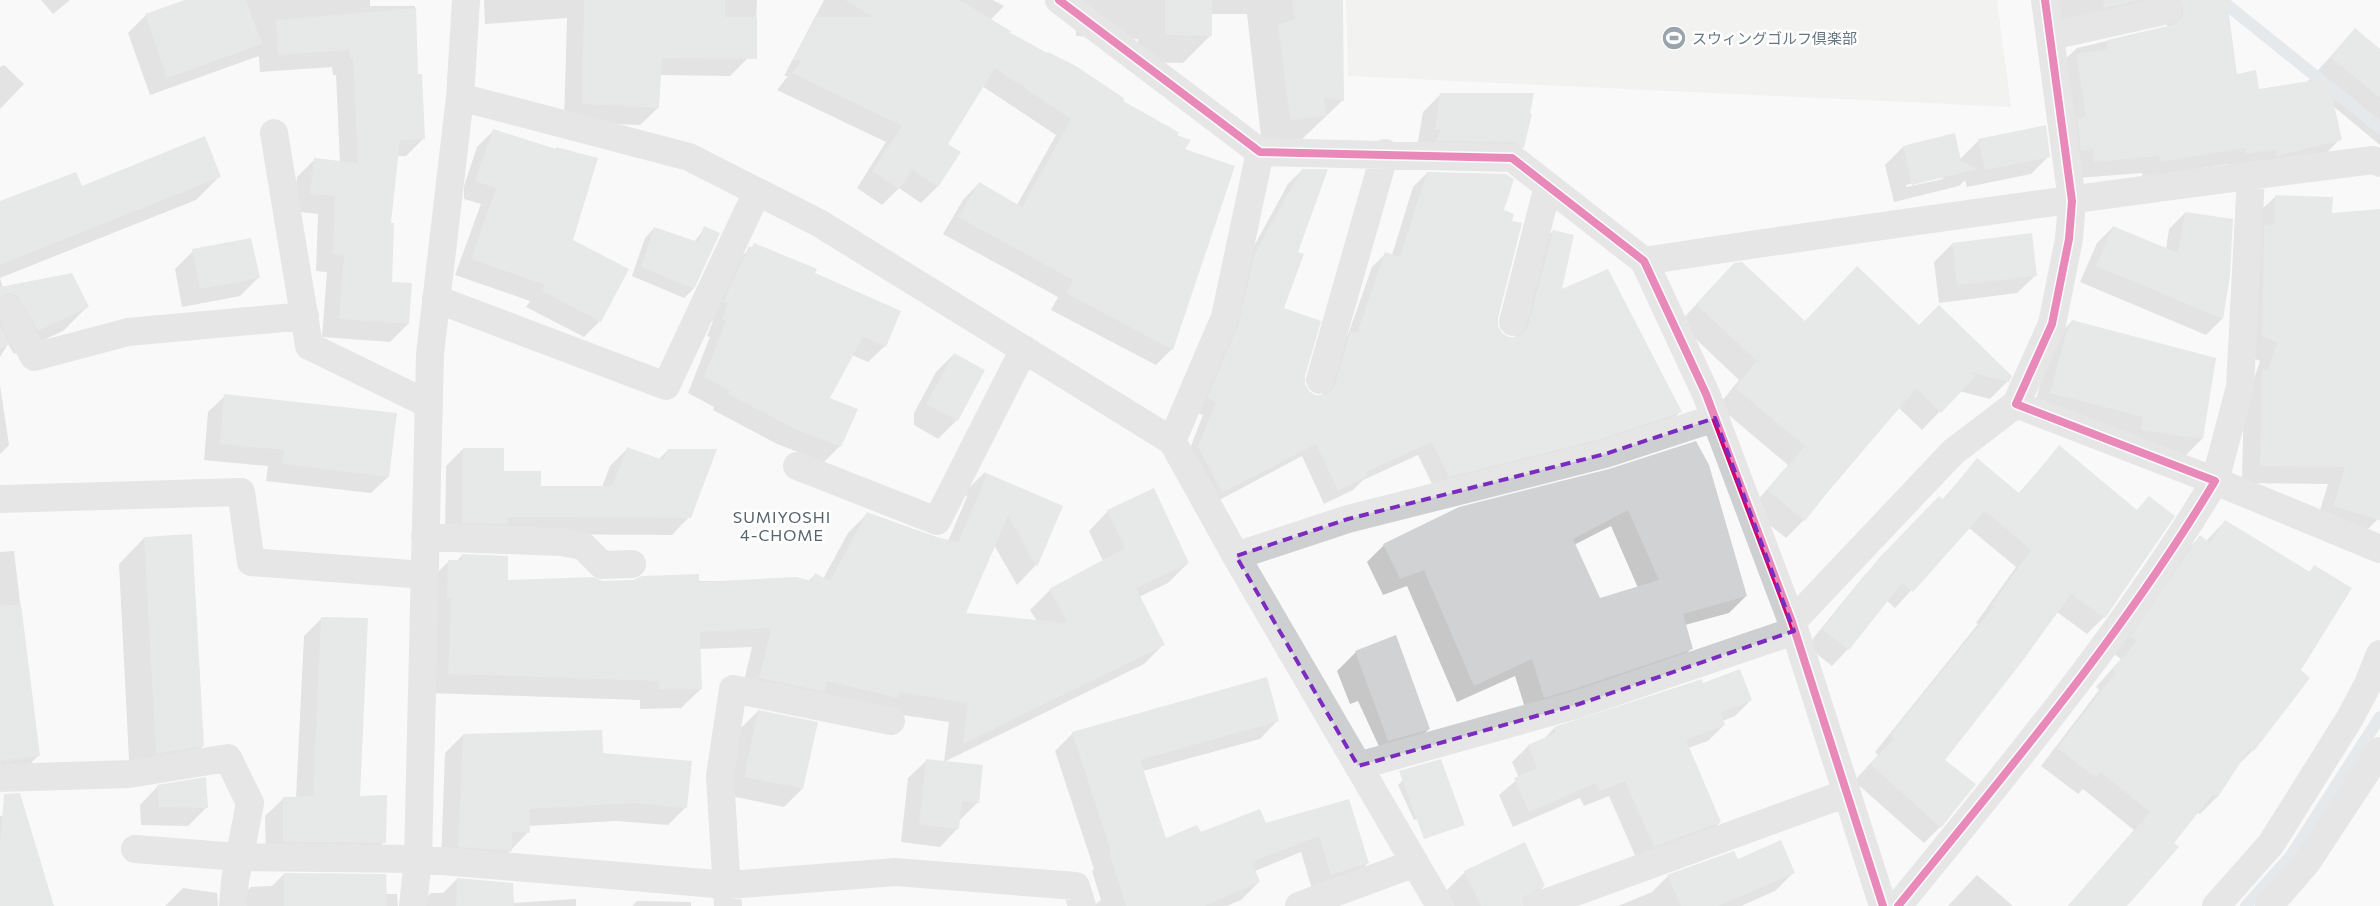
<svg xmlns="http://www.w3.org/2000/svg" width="2380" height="906" viewBox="0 0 2380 906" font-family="Commissioner,'Noto Sans JP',sans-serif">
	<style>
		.green { fill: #e8ebe6 }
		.shadow { fill: #0003; fill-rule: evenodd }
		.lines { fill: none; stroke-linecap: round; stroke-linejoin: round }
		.stream { stroke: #ced6d9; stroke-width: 12 }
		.building { fill: #d0d2d3; fill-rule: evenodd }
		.minor { stroke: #cecfd0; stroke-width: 28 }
		.cycleway-casing { stroke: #fff; stroke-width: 11 }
		.cycleway { stroke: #d6006c; stroke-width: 8 }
		.marked { fill: none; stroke: #7b2cbf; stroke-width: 4; stroke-dasharray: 10 6; stroke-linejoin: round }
		.labels { text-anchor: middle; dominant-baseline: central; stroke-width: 5; stroke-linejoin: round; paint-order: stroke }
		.poi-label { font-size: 15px; fill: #657683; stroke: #fff; text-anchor: start }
		.neighbourhood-label { font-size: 16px; letter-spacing: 1px; fill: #57646e; stroke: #fff }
	</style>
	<rect width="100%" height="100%" fill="#f9f9f9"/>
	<path class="green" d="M 1346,0 L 1997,0 L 2011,107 L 1348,76 Z"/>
	<path class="shadow" d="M 41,0 L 70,0 L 53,14 Z
		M 189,0 L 370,0 L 370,6 L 415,6 L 416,76 L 424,138 L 406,156 L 397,156 L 389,224 L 390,283 L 408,324 L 390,342 L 322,337 L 327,272 L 316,271 L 318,214 L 293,211 L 297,177 L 314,160 L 340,162 L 336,75 L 333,75 L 332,67 L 260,72 L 259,56 L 150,95 L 128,33 L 146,15 Z
		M 484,0 L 757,0 L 756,21 L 748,58 L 730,76 L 659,75 L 658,108 L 640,125 L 564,122 L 567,18 L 485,24 Z
		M 824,0 L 993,0 L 1004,6 L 990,20 L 1010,32 L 1009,33 L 1178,134 L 1176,136 L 1184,150 L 1172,349 L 1156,365 L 1051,310 L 1058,297 L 943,234 L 963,200 L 979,183 L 1017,205 L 1056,135 L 982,86 L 946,144 L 938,186 L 921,203 L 899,188 L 882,205 L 857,188 L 886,142 L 777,90 L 788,76 L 784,76 Z
		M 1078,0 L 1342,0 L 1343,100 L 1298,143 L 1262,145 L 1247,14 L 1211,14 L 1211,35 L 1183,63 L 1138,62 L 1138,39 L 1076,36 Z
		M 2050,0 L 2203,0 L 2236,75 L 2258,91 L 2306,83 L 2355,30 L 2380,50 L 2380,145 L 2333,106 L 2340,139 L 2324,156 L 2229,170 L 2228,164 L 2143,178 L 2142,173 L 2078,178 L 2060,64 L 2077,48 L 2167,27 L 2167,24 L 2163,16 L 2055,31 Z
		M 4,65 L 24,84 L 0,109 L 0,67 Z
		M 1441,94 L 1523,147 L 1505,165 L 1417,147 L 1423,112 Z
		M 493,131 L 571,240 L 627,270 L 600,321 L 584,337 L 526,307 L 530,301 L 455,275 L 481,204 L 464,199 L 464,186 L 477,147 Z
		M 1979,140 L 2049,156 L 2031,174 L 1967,187 L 1965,180 L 1959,186 L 1894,202 L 1885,165 L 1903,147 L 1960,159 ZM 1943,176 L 1943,179 L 1906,187 L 1906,185 Z
		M 1302,170 L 1296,252 L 1282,309 L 1304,376 L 1304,385 L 1308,392 L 1315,396 L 1322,396 L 1337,346 L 1348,335 L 1372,267 L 1386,253 L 1392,255 L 1413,187 L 1427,173 L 1503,211 L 1497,318 L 1497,326 L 1501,334 L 1508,338 L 1515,338 L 1539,245 L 1553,231 L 1560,291 L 1680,412 L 1667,426 L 1435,490 L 1418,455 L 1363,480 L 1353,490 L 1324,504 L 1302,456 L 1208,506 L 1185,461 L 1203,415 L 1194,412 L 1241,270 L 1288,184 Z
		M 220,176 L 196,200 L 0,278 L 3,288 L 87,307 L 63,331 L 14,354 L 8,344 L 0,357 L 0,203 L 81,188 Z
		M 2276,196 L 2331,214 L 2380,211 L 2380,511 L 2378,519 L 2360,537 L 2316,524 L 2328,484 L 2242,483 L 2244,389 L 2254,379 L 2260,361 L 2244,354 L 2257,214 Z
		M 2185,213 L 2229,276 L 2222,319 L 2206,335 L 2080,282 L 2097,243 L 2113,227 L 2166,249 L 2169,229 Z
		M 654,228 L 694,242 L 705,228 L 719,234 L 693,289 L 684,298 L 632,276 L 645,238 Z
		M 2031,234 L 2036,275 L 2017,293 L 1939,303 L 1934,262 L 1952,244 Z
		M 754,245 L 813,274 L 885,346 L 868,362 L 852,355 L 828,399 L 840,446 L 824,462 L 777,444 L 713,410 L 714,407 L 688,393 L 710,337 L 707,336 L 713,321 L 707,318 L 733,264 Z
		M 193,251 L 258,278 L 240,296 L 182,307 L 175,269 Z
		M 1716,283 L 1804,323 L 1919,327 L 2008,381 L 1990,399 L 1959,391 L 1922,430 L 1899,408 L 1804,520 L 1786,538 L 1750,509 L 1788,465 L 1718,406 L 1739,380 L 1679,323 Z
		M 2072,321 L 2202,439 L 2184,457 L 2033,411 L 2049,350 L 2054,340 Z
		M 954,354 L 984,371 L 957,420 L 938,439 L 914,425 L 914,413 L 936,372 Z
		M 0,385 L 9,445 L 0,454 Z
		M 225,396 L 388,477 L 371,493 L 266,481 L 268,466 L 204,460 L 208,412 Z
		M 2059,447 L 2136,511 L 2149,497 L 2173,516 L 2104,617 L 2087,634 L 2057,612 L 1943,760 L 1940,827 L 1924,843 L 1854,781 L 1878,755 L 1875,752 L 1978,624 L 1976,623 L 2016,567 L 1969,528 L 1895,608 L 1887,601 L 1848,649 L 1832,666 L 1807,646 L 1863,577 L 1923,514 L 1942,500 L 1977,460 L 2018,494 Z
		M 463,449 L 502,472 L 540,488 L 602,487 L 610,466 L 627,449 L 658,460 L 668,450 L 689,517 L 672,535 L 497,534 L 445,539 L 446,466 Z
		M 1609,470 L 1746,596 L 1729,613 L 1685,625 L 1692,648 L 1674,666 L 1527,714 L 1515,676 L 1457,702 L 1407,586 L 1383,595 L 1367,562 L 1384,545 ZM 1611,526 L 1638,588 L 1600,600 L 1574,545 Z
		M 984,473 L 1062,506 L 1035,566 L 1017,585 L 994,545 L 965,614 L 1037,621 L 1030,610 L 1050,590 L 1103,561 L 1089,531 L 1108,511 L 1188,563 L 1168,583 L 1139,597 L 1163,645 L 1144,664 L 944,762 L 949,722 L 883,712 L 740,698 L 752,647 L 700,649 L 701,689 L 681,708 L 640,709 L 640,700 L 429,693 L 429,581 L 448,562 L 456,562 L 462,555 L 506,581 L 808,581 L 815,575 L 823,579 L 848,533 L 868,513 L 948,541 L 967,497 L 965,492 Z
		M 2225,521 L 2309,572 L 2314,567 L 2299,671 L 2309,678 L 2253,750 L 2238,765 L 2217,797 L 2200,814 L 2197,812 L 2126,906 L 2068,906 L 2134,830 L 2083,789 L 2078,794 L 2041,766 L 2099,690 L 2096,687 L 2121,659 L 2114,654 L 2182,554 L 2200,537 L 2206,541 Z
		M 144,538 L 203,746 L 177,771 L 130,779 L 119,564 Z
		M 14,551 L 38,756 L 12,782 L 0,783 L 0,552 Z
		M 322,618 L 359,797 L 386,797 L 384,842 L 366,861 L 266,860 L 265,816 L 284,798 L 296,798 L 304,636 Z
		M 1395,636 L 1429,729 L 1411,747 L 1383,755 L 1358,701 L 1350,704 L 1337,671 L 1356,652 Z
		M 1701,680 L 1702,684 L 1751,700 L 1735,716 L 1722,721 L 1724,725 L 1708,741 L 1688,748 L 1720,822 L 1704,838 L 1638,862 L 1609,796 L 1584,806 L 1580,798 L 1513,827 L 1499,795 L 1519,778 L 1512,762 L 1528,746 L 1544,739 L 1554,728 Z
		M 758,711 L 816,723 L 802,789 L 784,807 L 726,795 L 740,729 Z
		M 1277,721 L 1260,739 L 1143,771 L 1166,840 L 1265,825 L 1349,801 L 1368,863 L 1350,881 L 1313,892 L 1301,852 L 1255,871 L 1259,882 L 1241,900 L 1227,906 L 1093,906 L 1101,900 L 1092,871 L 1094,869 L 1055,751 L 1073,733 Z
		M 463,735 L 602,755 L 686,807 L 668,825 L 616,821 L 528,826 L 528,832 L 493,869 L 441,864 L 445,753 Z
		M 927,760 L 978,802 L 959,821 L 958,828 L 940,847 L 901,842 L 908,778 Z
		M 1416,767 L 1434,811 L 1414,820 L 1398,785 Z
		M 158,786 L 206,808 L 188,826 L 141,825 L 140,805 Z
		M 24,814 L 53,906 L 0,906 L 0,816 Z
		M 1737,861 L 1793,873 L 1775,891 L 1741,906 L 1618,906 L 1652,892 L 1668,876 Z
		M 1465,872 L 1544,886 L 1526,904 L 1521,906 L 1454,906 L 1447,890 Z
		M 284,874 L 385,894 L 397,894 L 398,906 L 233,906 L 251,887 L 272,886 Z
		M 1977,875 L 2013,906 L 1948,906 Z
		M 457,879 L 512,903 L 576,899 L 576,906 L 418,906 L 431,893 L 443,893 Z
		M 183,888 L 217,893 L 218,906 L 165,906 Z
		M 637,901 L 691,902 L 691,906 L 632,906 Z"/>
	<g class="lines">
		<path class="stream" d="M 2221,0 L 2380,128
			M 2246,906 L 2290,857 L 2380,717"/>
	</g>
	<path class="building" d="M 185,0 L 246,0 L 262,44 L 167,78 L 145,14 Z
		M 584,0 L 725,0 L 725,17 L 757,17 L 757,59 L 662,58 L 659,108 L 582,104 Z
		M 845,0 L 960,0 L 1012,32 L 1009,32 L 1047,53 L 1048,52 L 1076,66 L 1124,98 L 1123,101 L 1180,133 L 1174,134 L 1191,140 L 1185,149 L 1235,166 L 1173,350 L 1066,293 L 1073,280 L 958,217 L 979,182 L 1022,207 L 1071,119 L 995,68 L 948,144 L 961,152 L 938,187 L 912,170 L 899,189 L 872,171 L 902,126 L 792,73 L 802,60 L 793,60 L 816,17 L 873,17 Z
		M 1165,0 L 1212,0 L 1212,36 L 1165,35 Z
		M 1292,0 L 1343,0 L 1344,101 L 1324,98 L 1326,116 L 1290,120 L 1278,25 L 1295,19 Z
		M 2103,0 L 2141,0 L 2104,8 Z
		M 2180,0 L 2227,0 L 2237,74 L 2256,70 L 2259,89 L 2328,78 L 2342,140 L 2276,156 L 2276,149 L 2246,154 L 2245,148 L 2160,162 L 2159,156 L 2094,162 L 2093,148 L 2081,151 L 2077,119 L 2086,117 L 2076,54 L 2107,49 L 2107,40 L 2172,25 L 2178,22 L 2183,15 L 2183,7 Z
		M 416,8 L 418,74 L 422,74 L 425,139 L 400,140 L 391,223 L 394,223 L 392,282 L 412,283 L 409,324 L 339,319 L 344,255 L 333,254 L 335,196 L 310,194 L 314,158 L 358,163 L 353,58 L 350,58 L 350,50 L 278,55 L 276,20 Z
		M 2355,28 L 2380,49 L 2380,98 L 2330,57 Z
		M 1440,93 L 1534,93 L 1530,114 L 1532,114 L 1524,148 L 1512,142 L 1437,141 L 1440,130 L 1435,129 Z
		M 2046,125 L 2050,157 L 1985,170 L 1978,139 Z
		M 493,129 L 556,149 L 556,147 L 598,158 L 573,240 L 629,269 L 601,322 L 542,291 L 545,285 L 471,259 L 496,188 L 475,181 Z
		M 1955,133 L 1961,161 L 1978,169 L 1912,185 L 1903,146 Z
		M 205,136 L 221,177 L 0,265 L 0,201 L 76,172 L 82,186 Z
		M 1302,169 L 1328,169 L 1298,252 L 1304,254 L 1284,308 L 1321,321 L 1305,376 L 1305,384 L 1309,391 L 1315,395 L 1323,395 L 1330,392 L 1335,385 L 1350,331 L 1357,333 L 1385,252 L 1400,257 L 1427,172 L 1506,174 L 1514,179 L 1504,210 L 1514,214 L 1512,221 L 1522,223 L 1498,318 L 1498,326 L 1502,333 L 1509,337 L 1517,337 L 1524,333 L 1528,326 L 1553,230 L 1574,235 L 1562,289 L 1608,269 L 1682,412 L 1601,439 L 1449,477 L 1432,442 L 1366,472 L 1368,476 L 1338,491 L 1316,444 L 1222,493 L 1198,446 L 1216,402 L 1207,398 L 1239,323 L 1254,255 Z
		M 2275,195 L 2333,197 L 2332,213 L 2380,209 L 2380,520 L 2333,506 L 2345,467 L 2260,466 L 2262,370 L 2268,371 L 2277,342 L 2262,336 L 2264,224 L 2274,225 Z
		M 2185,212 L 2233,219 L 2230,276 L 2223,319 L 2096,266 L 2113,226 L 2178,253 Z
		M 704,226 L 720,233 L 694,289 L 641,267 L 654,227 L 698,242 Z
		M 2032,233 L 2037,276 L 1957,285 L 1952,243 Z
		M 251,238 L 260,278 L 200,289 L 192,249 Z
		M 754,243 L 817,269 L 815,273 L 901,311 L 886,347 L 863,337 L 830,398 L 858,409 L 841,447 L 795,429 L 728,394 L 730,391 L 704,377 L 726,321 L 722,319 L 728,304 L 723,302 L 749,246 L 752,248 Z
		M 1742,262 L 1805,321 L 1857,266 L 1919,325 L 1939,305 L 2012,376 L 2009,382 L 1970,372 L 1976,376 L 1941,413 L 1916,389 L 1837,480 L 1805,521 L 1767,490 L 1805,446 L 1735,388 L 1757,361 L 1696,304 L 1734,263 Z
		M 72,273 L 89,307 L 38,331 L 18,296 L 9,293 L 0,297 L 0,287 Z
		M 2072,320 L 2216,358 L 2203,439 L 2141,430 L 2143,417 L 2050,393 L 2066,333 Z
		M 0,326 L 10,344 L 0,349 Z
		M 954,353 L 985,370 L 958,421 L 926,404 Z
		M 224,394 L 397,413 L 389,477 L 282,464 L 284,450 L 220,444 Z
		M 1696,441 L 1709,465 L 1747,596 L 1683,614 L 1693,649 L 1574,689 L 1544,698 L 1532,659 L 1474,686 L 1424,570 L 1400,579 L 1383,544 L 1459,507 L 1609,469 ZM 1628,510 L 1659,580 L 1600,598 L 1573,539 Z
		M 2059,445 L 2137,510 L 2149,496 L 2175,516 L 2105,618 L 2071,594 L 2021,663 L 1945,760 L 1976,784 L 1941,828 L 1870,764 L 1894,738 L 1890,735 L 1994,607 L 1992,605 L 2031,550 L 1985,511 L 1913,592 L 1902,583 L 1849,650 L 1822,629 L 1879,558 L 1939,496 L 1943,500 L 1977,458 L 2020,494 Z
		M 627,447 L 663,460 L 668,449 L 717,449 L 691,518 L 508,517 L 508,524 L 462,523 L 463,448 L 504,448 L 504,471 L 541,471 L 541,486 L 612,486 Z
		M 984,472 L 1063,506 L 1037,567 L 1008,516 L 966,613 L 1068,623 L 1049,589 L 1125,548 L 1107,510 L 1154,488 L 1189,563 L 1136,588 L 1165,645 L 963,744 L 968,703 L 900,692 L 898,698 L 827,681 L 825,692 L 759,678 L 771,628 L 700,632 L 702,689 L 659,690 L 659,681 L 448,674 L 451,598 L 447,598 L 448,560 L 462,560 L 462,554 L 508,556 L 508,580 L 593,577 L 603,581 L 633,580 L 642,576 L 699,574 L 699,582 L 796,577 L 812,581 L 815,573 L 830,581 L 867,512 L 931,536 L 958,542 L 986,477 Z
		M 2225,520 L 2310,572 L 2314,565 L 2352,588 L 2301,670 L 2310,678 L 2254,751 L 2250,748 L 2218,797 L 2213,794 L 2174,843 L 2179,847 L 2127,906 L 2068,906 L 2150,812 L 2100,772 L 2096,778 L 2057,748 L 2116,672 L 2112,669 L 2137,641 L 2130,636 L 2200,535 L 2210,543 Z
		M 192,534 L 204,746 L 156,754 L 144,537 Z
		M 21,604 L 40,756 L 9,760 L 10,762 L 7,762 L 7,760 L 0,761 L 0,606 Z
		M 321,617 L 368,618 L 360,796 L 387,795 L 386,843 L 283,842 L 283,797 L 313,796 Z
		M 1396,635 L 1430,729 L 1388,741 L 1355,651 Z
		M 1740,669 L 1752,700 L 1721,713 L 1725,725 L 1686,740 L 1721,822 L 1654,847 L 1625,781 L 1600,791 L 1596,783 L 1529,812 L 1514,778 L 1537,768 L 1528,745 L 1555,733 L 1554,727 L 1702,679 L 1703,683 Z
		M 1267,677 L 1279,721 L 1140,760 L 1166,838 L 1197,825 L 1201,832 L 1260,809 L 1266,823 L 1349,799 L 1369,863 L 1331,875 L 1319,836 L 1252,862 L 1260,882 L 1205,906 L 1126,906 L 1109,852 L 1111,851 L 1072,732 Z
		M 758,710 L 818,722 L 803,789 L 744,777 Z
		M 602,730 L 603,753 L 692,761 L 687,808 L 635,803 L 529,809 L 530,833 L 512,832 L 512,851 L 458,847 L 463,734 Z
		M 926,759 L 983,765 L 979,803 L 962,801 L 959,829 L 919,825 Z
		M 1441,759 L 1465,825 L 1424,839 L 1399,771 Z
		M 206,777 L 208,808 L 159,807 L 157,785 Z
		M 20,793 L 54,906 L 0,906 L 0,847 L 4,794 Z
		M 1781,840 L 1795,873 L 1719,906 L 1681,906 L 1667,875 L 1734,851 L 1738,859 Z
		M 1525,842 L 1545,886 L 1525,896 L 1522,906 L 1481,906 L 1464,871 Z
		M 284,873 L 386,874 L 387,906 L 284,906 Z
		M 457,878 L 513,883 L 514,906 L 456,906 Z"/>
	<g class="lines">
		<path class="minor" d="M 1059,0 L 1260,152 L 1512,158 L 1644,261 L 1706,394 L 1792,622 L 1883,906
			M 2051,36 L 2168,10
			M 460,97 L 689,157 L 819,223 L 1172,441
			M 274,133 L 309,346 L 428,404
			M 1260,152 L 1225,317 L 1172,441 L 1236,556 L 1440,906
			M 2251,176 L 2240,387 L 2215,481 L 2380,549
			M 1644,261 C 1887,224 2130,191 2373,160 L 2380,163
			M 436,299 L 666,386 L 757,192
			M 9,309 L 34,357 L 128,332 L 305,316
			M 1513,322 L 1548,186
			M 1320,380 L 1385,153
			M 797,466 L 937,521 L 1024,349
			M 0,499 L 241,492 L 251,562 L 425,575
			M 425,537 L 561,542 L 583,546 L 602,565 L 632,564
			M 1236,556 L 1348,519 L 1605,454 L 1715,418
			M 1792,622 L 1953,452 L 2016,404
			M 1358,766 L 1579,704 L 1794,631
			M 0,778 L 129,774 L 228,758 L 250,803 L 235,881 L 233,906
			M 135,849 L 239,857 L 418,859 L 728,885 L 895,872 L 1076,886 L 1082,906
			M 413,906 L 418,859 L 430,354 L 460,97 L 466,0
			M 728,906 L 720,776 L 733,689 L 891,721
			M 1299,906 L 1415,863
			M 1537,906 L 1847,793
			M 1898,906 C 2009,769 2124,633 2215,481 L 2016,404 L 2052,324 L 2069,239 L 2072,201 L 2045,0
			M 2216,906 L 2271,844 L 2350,718 L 2368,684 L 2380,654
			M 2269,906 L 2307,862 L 2380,751"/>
		<g class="cycleway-casing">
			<path id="cycleway" d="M 1059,0 L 1260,152 L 1512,158 L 1644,261 L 1706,394 L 1792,622 L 1883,906
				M 1898,906 C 2009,769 2124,633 2215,481 L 2016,404 L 2052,324 L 2069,239 L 2072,201 L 2045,0"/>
		</g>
		<use href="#cycleway" class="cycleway"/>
	</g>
	<path d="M0 0H2380V906H0ZM 1715,418 L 1794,631 L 1579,704 L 1358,766 L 1236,556 L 1348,519 L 1605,454 Z" fill="#f9f9f9" fill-opacity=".55" fill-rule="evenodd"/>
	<path class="marked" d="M 1715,418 L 1794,631 L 1579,704 L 1358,766 L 1236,556 L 1348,519 L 1605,454 Z"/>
	<defs>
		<g id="stadium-disc" transform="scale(1.25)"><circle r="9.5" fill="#99a4ac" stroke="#fff"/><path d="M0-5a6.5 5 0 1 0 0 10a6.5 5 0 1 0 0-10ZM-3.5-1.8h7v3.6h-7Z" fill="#fff"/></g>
	</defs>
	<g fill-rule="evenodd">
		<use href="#stadium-disc" x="1674" y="38"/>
	</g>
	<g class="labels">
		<g class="poi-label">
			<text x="1692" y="38">スウィングゴルフ倶楽部</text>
		</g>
		<g class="neighbourhood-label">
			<text x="782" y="516">SUMIYOSHI<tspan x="782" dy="18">4-CHOME</tspan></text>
		</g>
	</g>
</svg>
